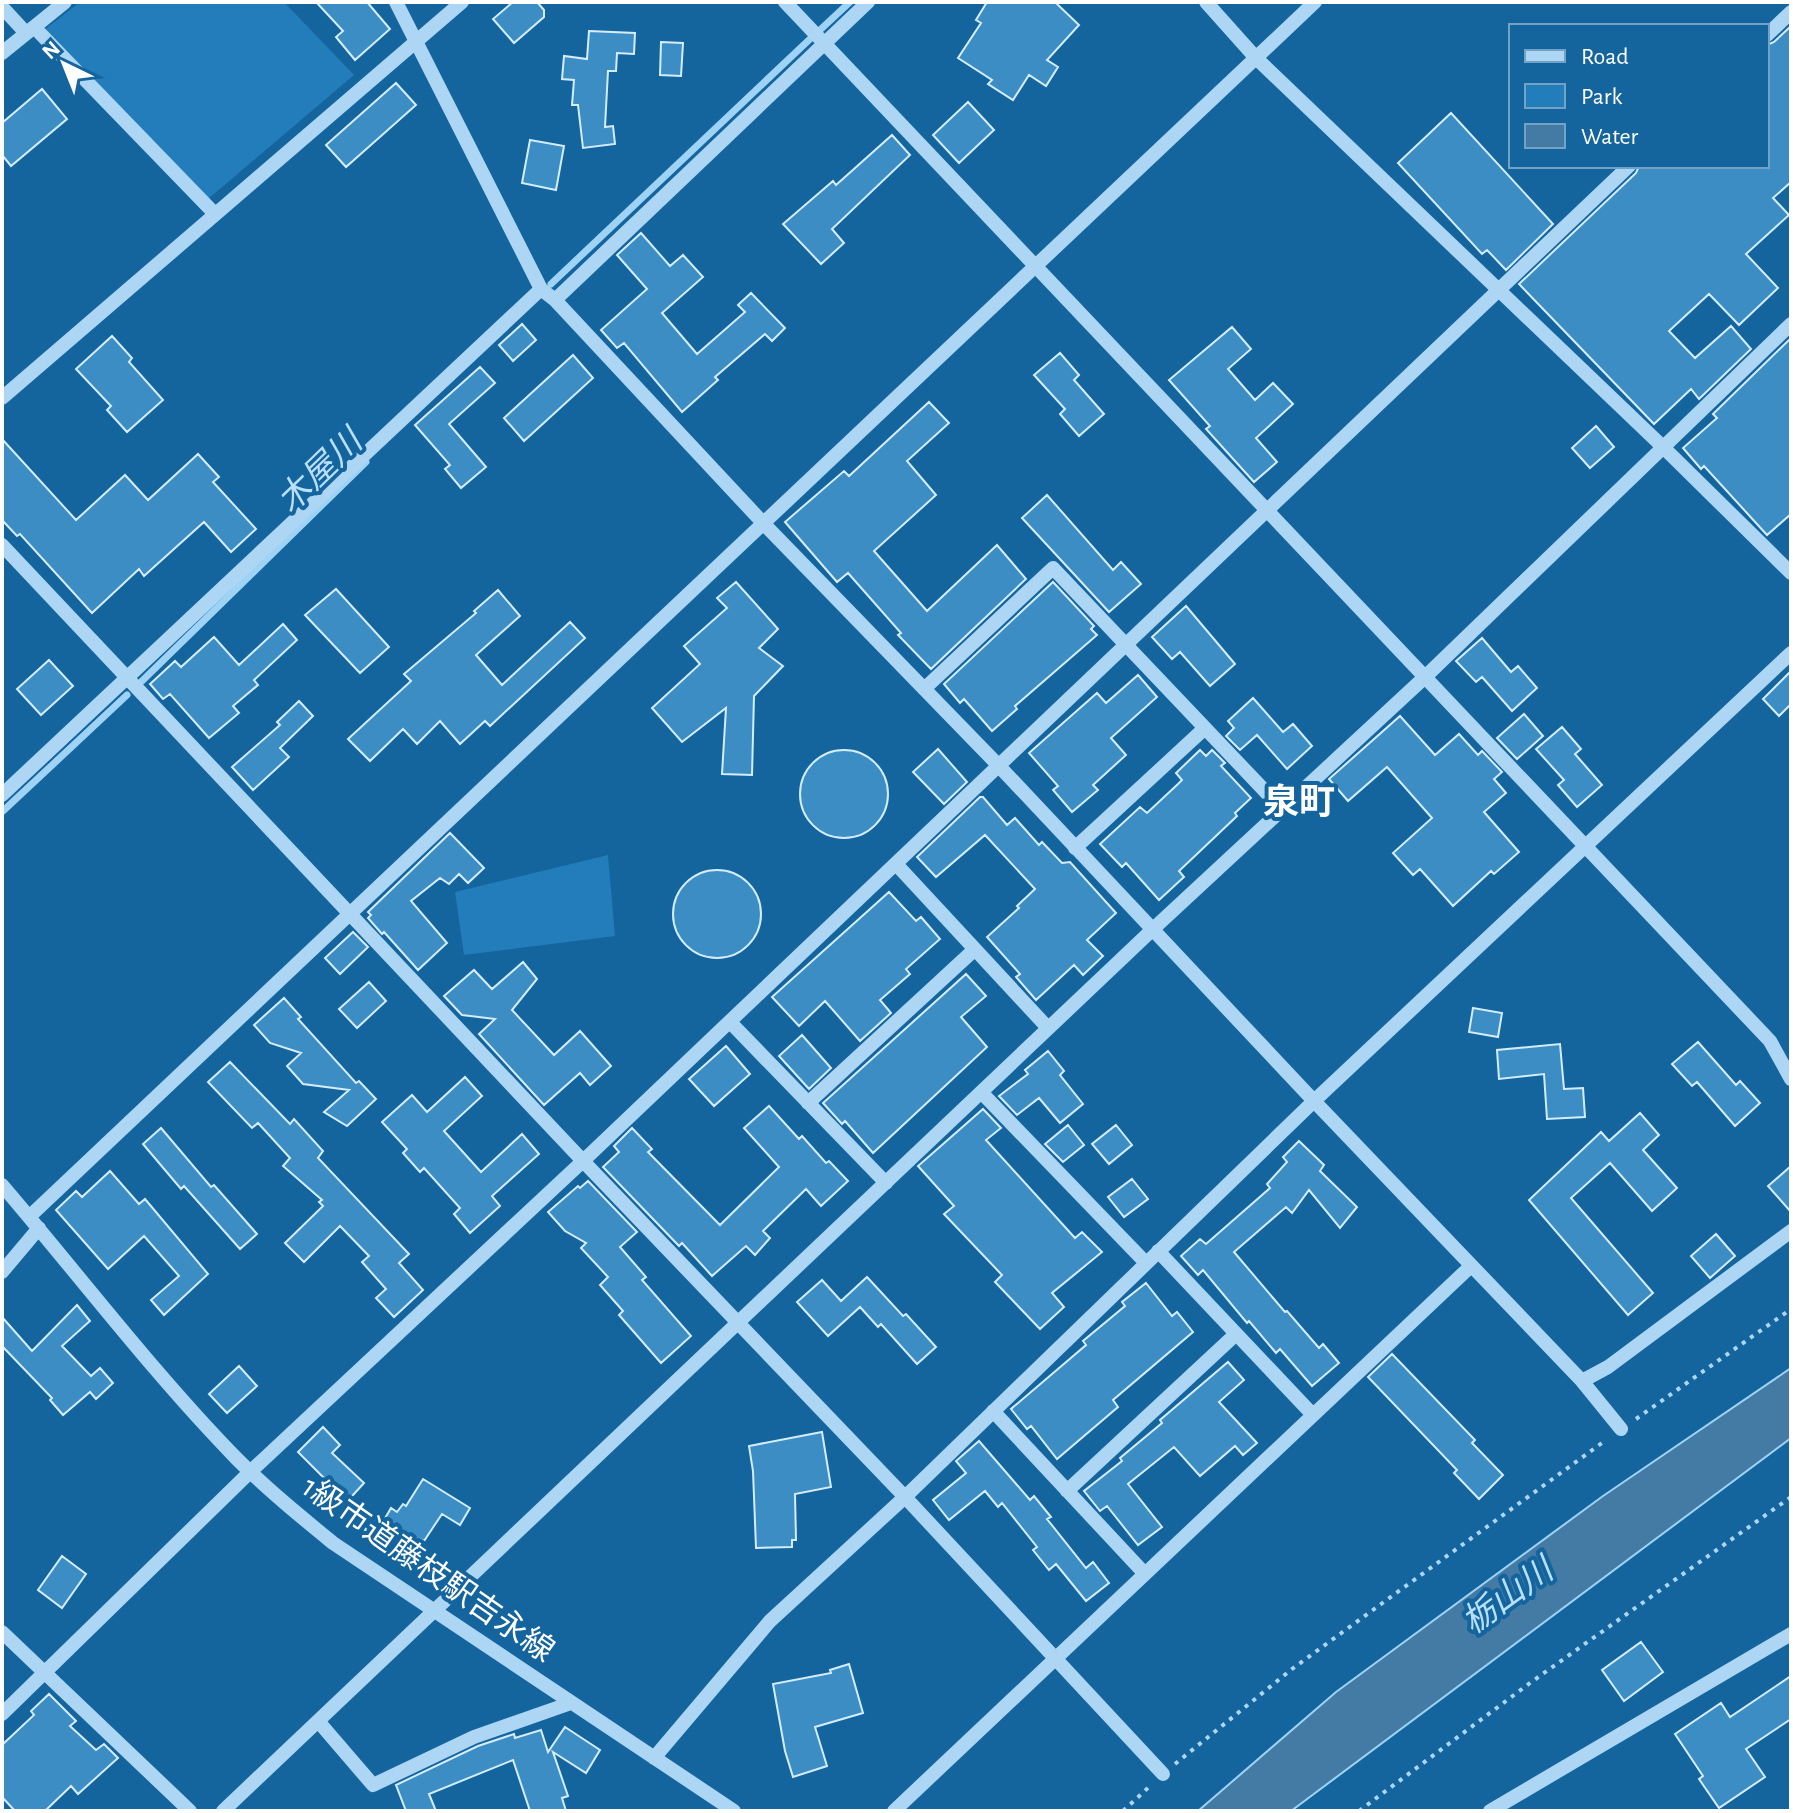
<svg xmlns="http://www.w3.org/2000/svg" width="1793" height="1813" viewBox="0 0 1793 1813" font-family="'Alegreya Sans','Noto Sans JP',sans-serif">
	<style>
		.green { fill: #237dbb }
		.water { fill: #447ba4; stroke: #9ed3f6; stroke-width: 2 }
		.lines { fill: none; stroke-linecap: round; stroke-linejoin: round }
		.stream { stroke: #9ed3f6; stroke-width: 7 }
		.building { fill: #3d8dc5; stroke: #d4edfd; stroke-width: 2 }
		.path { stroke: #acd6f4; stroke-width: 4; stroke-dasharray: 4 6; stroke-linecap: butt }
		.minor { stroke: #acd6f4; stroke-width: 14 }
		.labels { text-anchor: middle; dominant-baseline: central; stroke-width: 8; stroke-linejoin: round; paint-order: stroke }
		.street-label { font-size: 32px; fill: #fff; stroke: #14649e }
		.water-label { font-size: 34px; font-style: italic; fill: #b9e0fa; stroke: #14649e }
		.quarter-label { font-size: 36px; font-weight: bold; fill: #fff; stroke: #14649e }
	</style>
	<rect width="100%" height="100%" fill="#14649e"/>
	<path class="green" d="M 80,2 L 284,2 L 354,75 L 208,199 L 44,30 Z
		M 608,855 L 615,936 L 464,955 L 455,892 Z"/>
	<path class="water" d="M 1791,1368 L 1791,1438 L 1291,1811 L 1198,1811 L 1336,1692 L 1603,1496 Z"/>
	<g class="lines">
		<path class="stream" d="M 820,30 L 850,2
			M 551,284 L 810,39
			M 142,681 L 366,462
			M 2,812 L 127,695"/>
	</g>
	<path class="building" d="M 316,2 L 367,2 L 390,29 L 355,60 L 336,37 L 343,31 Z
		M 513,2 L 537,2 L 544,10 L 544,17 L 514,43 L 493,19 Z
		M 987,2 L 1055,2 L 1079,25 L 1047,60 L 1058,67 L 1046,86 L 1029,75 L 1013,100 L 988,84 L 992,80 L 958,58 L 981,23 L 976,20 Z
		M 1791,26 L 1791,182 L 1773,198 L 1789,215 L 1746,254 L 1778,288 L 1739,325 L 1709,294 L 1669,331 L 1695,358 L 1731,326 L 1751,349 L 1699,399 L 1691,389 L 1654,424 L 1519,284 L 1636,173 L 1639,166 L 1767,166 L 1767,45 L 1774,42 Z
		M 589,31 L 635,33 L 634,54 L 617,53 L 616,71 L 608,71 L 605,127 L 613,126 L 615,144 L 583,148 L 578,105 L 572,105 L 574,80 L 562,79 L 564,56 L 587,59 Z
		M 661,42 L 683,43 L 681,76 L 660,75 Z
		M 396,83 L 416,105 L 346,167 L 326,145 Z
		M 42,89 L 67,119 L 11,166 L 2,155 L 2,123 Z
		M 968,102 L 994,130 L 959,163 L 933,135 Z
		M 1451,113 L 1553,224 L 1506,270 L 1487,250 L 1482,254 L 1398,163 Z
		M 892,135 L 910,155 L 832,229 L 844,243 L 821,264 L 783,224 L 833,181 L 836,185 Z
		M 530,140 L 564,146 L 556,190 L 522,183 Z
		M 641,233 L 670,266 L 683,255 L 703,277 L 662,313 L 697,354 L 745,312 L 738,305 L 751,293 L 785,328 L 772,341 L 765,334 L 715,377 L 718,380 L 682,412 L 624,343 L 617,348 L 601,330 L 647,289 L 617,255 Z
		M 522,324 L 536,340 L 513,361 L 499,345 Z
		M 1232,327 L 1251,349 L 1228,369 L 1255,400 L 1273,383 L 1293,404 L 1256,438 L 1277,462 L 1254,482 L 1206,429 L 1210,426 L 1169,380 Z
		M 112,336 L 132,358 L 129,362 L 163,400 L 127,432 L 107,410 L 111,406 L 76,369 Z
		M 1791,338 L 1791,514 L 1767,535 L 1704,466 L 1701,469 L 1683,448 L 1717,418 L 1713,414 Z
		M 1060,353 L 1079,375 L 1074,380 L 1104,414 L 1079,436 L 1060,414 L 1065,409 L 1034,375 Z
		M 573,355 L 593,378 L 524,441 L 504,418 Z
		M 480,367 L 495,383 L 449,424 L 486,467 L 461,488 L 445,469 L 450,465 L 415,425 Z
		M 929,402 L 949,423 L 907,461 L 936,495 L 874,551 L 927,611 L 997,545 L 1026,579 L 931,669 L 898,635 L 901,633 L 848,573 L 837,582 L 785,522 L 844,471 L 849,476 Z
		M 1596,426 L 1614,447 L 1590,468 L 1572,448 Z
		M 2,439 L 76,520 L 125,475 L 148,500 L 198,454 L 219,477 L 213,482 L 256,529 L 231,552 L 204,522 L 144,576 L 139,569 L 92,613 L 20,534 L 17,536 L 2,520 Z
		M 1047,495 L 1113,570 L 1121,562 L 1141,584 L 1109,612 L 1022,518 Z
		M 736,582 L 778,629 L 759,648 L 783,666 L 754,696 L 752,775 L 722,774 L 726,708 L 682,742 L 652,708 L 700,664 L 684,646 L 727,608 L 717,598 Z
		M 1053,582 L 1094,626 L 1091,629 L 1097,635 L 1015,706 L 1017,709 L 992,731 L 964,699 L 960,703 L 944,684 Z
		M 336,589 L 389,647 L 360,673 L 305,615 Z
		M 498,590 L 520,616 L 476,655 L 502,685 L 570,622 L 585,638 L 490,726 L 485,721 L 460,744 L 440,721 L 417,744 L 403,729 L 370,761 L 348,739 L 411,681 L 404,674 L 476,613 L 474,611 Z
		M 1186,606 L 1235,664 L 1210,686 L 1180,652 L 1172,659 L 1152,637 Z
		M 283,624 L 297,640 L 254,680 L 258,685 L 233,706 L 239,713 L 209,738 L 170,694 L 163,699 L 150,684 L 175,661 L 181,667 L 214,637 L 239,665 Z
		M 1482,638 L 1511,672 L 1518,666 L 1537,688 L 1512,711 L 1482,677 L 1476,682 L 1456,661 Z
		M 49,660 L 73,686 L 41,715 L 17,689 Z
		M 1791,671 L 1791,704 L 1779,716 L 1763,699 Z
		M 1138,675 L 1157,697 L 1111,738 L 1126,755 L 1093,785 L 1098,790 L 1072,812 L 1053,790 L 1058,786 L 1029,753 L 1097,693 L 1106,703 Z
		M 1253,698 L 1283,732 L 1293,724 L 1312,746 L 1287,769 L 1257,735 L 1240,750 L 1226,736 L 1234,728 L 1228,721 Z
		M 299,701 L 313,716 L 280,748 L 289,757 L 253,790 L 232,767 L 280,725 L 277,722 Z
		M 1524,714 L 1543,736 L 1517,759 L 1497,738 Z
		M 1400,716 L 1435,755 L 1459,734 L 1478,755 L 1482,751 L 1502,772 L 1494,779 L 1506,793 L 1484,812 L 1519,852 L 1494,874 L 1491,871 L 1453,906 L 1420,869 L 1413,875 L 1393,853 L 1432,818 L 1387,767 L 1348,801 L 1329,779 Z
		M 1562,727 L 1581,749 L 1575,754 L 1602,785 L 1577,807 L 1558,785 L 1564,780 L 1536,749 Z
		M 938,749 L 967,782 L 944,804 L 913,772 Z
		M 1200,750 L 1206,756 L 1212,750 L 1225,763 L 1221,766 L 1251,798 L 1235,813 L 1237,816 L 1179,871 L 1184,877 L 1159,900 L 1126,863 L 1122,867 L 1100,844 L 1140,807 L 1147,813 L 1178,784 L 1182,780 L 1176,773 Z
		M800 794a44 44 0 1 1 88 0a44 44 0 1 1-88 0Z
		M 980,797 L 983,797 L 1007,825 L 1015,818 L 1039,845 L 1042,842 L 1062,863 L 1070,862 L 1116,913 L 1087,940 L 1103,956 L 1083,975 L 1074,965 L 1036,1000 L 1016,977 L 1020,974 L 987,937 L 1019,908 L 1017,906 L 1035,889 L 985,835 L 936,877 L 917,857 Z
		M 450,833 L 484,868 L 468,883 L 459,874 L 449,884 L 440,878 L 411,901 L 447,943 L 418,970 L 384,932 L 382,934 L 368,918 L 371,915 L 368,912 Z
		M673 914a44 44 0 1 1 88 0a44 44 0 1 1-88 0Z
		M 889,892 L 916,921 L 921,917 L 940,939 L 906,969 L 910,974 L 880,1000 L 891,1013 L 860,1041 L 825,1001 L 799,1026 L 772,997 Z
		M 353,932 L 368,947 L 340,974 L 325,958 Z
		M 523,962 L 537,979 L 512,1010 L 554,1055 L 580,1031 L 611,1066 L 590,1085 L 580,1073 L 544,1105 L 479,1034 L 495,1019 L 462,1015 L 444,996 L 474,970 L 492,989 Z
		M 966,974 L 986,996 L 961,1017 L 987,1047 L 873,1153 L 845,1121 L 842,1124 L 823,1103 Z
		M 369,982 L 386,1001 L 357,1028 L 339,1009 Z
		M 284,998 L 301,1017 L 298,1019 L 356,1083 L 359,1081 L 376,1099 L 347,1126 L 324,1112 L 349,1090 L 303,1084 L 287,1066 L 301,1053 L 270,1043 L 254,1025 Z
		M 1473,1008 L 1502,1013 L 1498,1037 L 1469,1032 Z
		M 802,1035 L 831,1068 L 809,1089 L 779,1056 Z
		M 1698,1042 L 1736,1085 L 1740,1081 L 1760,1103 L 1735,1126 L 1697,1082 L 1692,1086 L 1672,1064 Z
		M 1560,1044 L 1564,1089 L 1583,1088 L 1585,1117 L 1547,1119 L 1544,1074 L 1499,1079 L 1497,1050 Z
		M 726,1046 L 750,1074 L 714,1106 L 689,1079 Z
		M 1048,1051 L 1064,1071 L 1060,1075 L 1083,1104 L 1060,1123 L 1039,1098 L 1017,1115 L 999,1096 L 1028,1074 L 1025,1070 Z
		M 230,1062 L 290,1124 L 294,1119 L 323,1151 L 318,1158 L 409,1254 L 399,1263 L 423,1290 L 394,1317 L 376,1298 L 386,1289 L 362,1262 L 369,1256 L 340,1226 L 304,1262 L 285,1243 L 323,1206 L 319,1202 L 322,1200 L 283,1166 L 290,1158 L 258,1123 L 252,1128 L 208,1082 Z
		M 465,1077 L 482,1096 L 444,1131 L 481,1172 L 522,1134 L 539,1154 L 492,1196 L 500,1206 L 470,1233 L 454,1214 L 460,1208 L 424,1168 L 420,1172 L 403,1153 L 407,1149 L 382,1122 L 412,1095 L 427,1112 Z
		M 769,1106 L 799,1139 L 802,1136 L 826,1163 L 829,1161 L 848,1181 L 821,1206 L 806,1189 L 763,1231 L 770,1238 L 755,1255 L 746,1246 L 712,1276 L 682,1243 L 679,1246 L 603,1167 L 619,1152 L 614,1146 L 632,1128 L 652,1149 L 648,1152 L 720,1225 L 779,1167 L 744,1128 Z
		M 983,1109 L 1001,1128 L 986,1140 L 1075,1238 L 1082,1232 L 1102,1252 L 1052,1293 L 1064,1307 L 1040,1329 L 995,1282 L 1002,1275 L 944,1214 L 954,1206 L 918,1166 Z
		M 1640,1113 L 1659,1135 L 1643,1150 L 1677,1188 L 1652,1211 L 1610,1163 L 1571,1198 L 1653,1293 L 1628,1315 L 1529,1200 L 1601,1132 L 1609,1141 Z
		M 1068,1125 L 1084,1145 L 1063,1162 L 1045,1144 Z
		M 1116,1125 L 1132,1145 L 1109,1164 L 1092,1144 Z
		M 161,1128 L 211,1187 L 214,1185 L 257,1234 L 240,1249 L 184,1186 L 181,1189 L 143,1144 Z
		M 1299,1141 L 1324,1165 L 1320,1171 L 1357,1207 L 1340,1228 L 1309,1190 L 1292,1213 L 1286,1207 L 1234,1252 L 1285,1312 L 1287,1311 L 1319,1348 L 1323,1344 L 1339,1363 L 1312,1386 L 1280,1349 L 1276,1353 L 1249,1321 L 1247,1323 L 1203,1270 L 1198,1275 L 1181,1256 L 1200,1239 L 1206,1244 L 1270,1188 L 1267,1184 L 1287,1162 L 1283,1157 Z
		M 1791,1166 L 1791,1212 L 1768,1186 Z
		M 110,1171 L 139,1204 L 145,1199 L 208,1274 L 164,1315 L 151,1300 L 179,1276 L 144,1236 L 108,1269 L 56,1210 L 76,1191 L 82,1197 Z
		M 1132,1179 L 1148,1199 L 1124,1217 L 1108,1197 Z
		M 588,1181 L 637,1232 L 620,1247 L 646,1277 L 642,1280 L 691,1336 L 661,1363 L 619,1315 L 623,1311 L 600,1285 L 608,1277 L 581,1248 L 586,1243 L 565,1231 L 548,1212 L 578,1186 L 580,1188 Z
		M 1716,1234 L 1735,1256 L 1710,1278 L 1691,1256 Z
		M 867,1277 L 903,1316 L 906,1314 L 936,1347 L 917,1364 L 881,1324 L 878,1327 L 860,1307 L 828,1336 L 797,1302 L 822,1280 L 841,1301 Z
		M 1146,1283 L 1172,1316 L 1177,1312 L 1193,1332 L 1113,1400 L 1118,1407 L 1057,1459 L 1031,1426 L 1027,1429 L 1011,1409 L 1086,1345 L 1083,1341 L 1125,1306 L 1122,1302 Z
		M 77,1305 L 90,1321 L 62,1346 L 91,1376 L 100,1368 L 113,1383 L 96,1399 L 90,1392 L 63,1415 L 50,1400 L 52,1398 L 2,1346 L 2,1317 L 32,1351 Z
		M 1392,1354 L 1475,1440 L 1472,1443 L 1503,1475 L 1479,1499 L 1454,1473 L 1457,1470 L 1368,1377 Z
		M 1228,1362 L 1244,1380 L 1219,1402 L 1257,1443 L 1243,1455 L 1235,1446 L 1200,1476 L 1174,1447 L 1128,1484 L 1162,1527 L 1138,1545 L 1107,1506 L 1100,1511 L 1084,1491 L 1122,1461 L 1120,1458 L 1162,1423 L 1160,1420 Z
		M 239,1366 L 257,1386 L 227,1413 L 209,1394 Z
		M 323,1427 L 340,1445 L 332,1453 L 364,1483 L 343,1506 L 320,1485 L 326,1480 L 298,1452 Z
		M 822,1432 L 831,1487 L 795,1494 L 796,1540 L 792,1540 L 792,1547 L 756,1548 L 753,1471 L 749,1446 Z
		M 979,1441 L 1030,1500 L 1034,1496 L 1051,1517 L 1047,1519 L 1086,1568 L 1093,1562 L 1109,1583 L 1086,1601 L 1056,1564 L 1049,1570 L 1033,1550 L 1037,1547 L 1002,1503 L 998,1507 L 985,1491 L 949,1520 L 933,1500 L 966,1473 L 956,1461 Z
		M 423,1479 L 470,1508 L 460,1525 L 442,1514 L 424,1541 L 420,1539 L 408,1557 L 365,1530 L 375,1514 L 384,1520 L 391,1508 L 397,1512 L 403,1504 L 406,1506 Z
		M 62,1556 L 86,1574 L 62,1608 L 38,1590 Z
		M 1641,1642 L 1663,1672 L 1624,1701 L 1602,1670 Z
		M 849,1664 L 863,1713 L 815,1727 L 827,1766 L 793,1777 L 785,1751 L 773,1684 L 831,1673 L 830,1670 Z
		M 1791,1676 L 1791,1719 L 1746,1749 L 1765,1777 L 1719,1808 L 1699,1779 L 1703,1776 L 1675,1734 L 1721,1703 L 1730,1717 Z
		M 49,1694 L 76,1721 L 70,1726 L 96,1750 L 104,1744 L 118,1758 L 78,1794 L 71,1786 L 45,1811 L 15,1811 L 2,1797 L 2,1745 L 34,1715 L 31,1711 Z
		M 565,1727 L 600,1750 L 586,1773 L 553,1752 L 568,1796 L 562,1798 L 566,1811 L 530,1811 L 513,1760 L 429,1794 L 436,1811 L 406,1811 L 396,1785 L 478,1746 L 514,1734 L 515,1738 L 541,1730 L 548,1752 Z"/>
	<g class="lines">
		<path class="path" d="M 1636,1419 L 1791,1309
			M 1175,1764 L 1292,1669 L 1606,1440
			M 1123,1811 L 1150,1786
			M 1359,1811 L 1530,1683 L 1791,1497"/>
		<path class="minor" d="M 396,2 L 541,289 L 555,300 L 765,525 L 999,766 L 1314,1101 L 1582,1381 L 1608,1367 L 1791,1231
			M 785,2 L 1770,1041 L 1791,1079
			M 1206,2 L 1256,58 L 1663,447 L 1791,573
			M 2,7 L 26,33
			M 34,27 L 215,214
			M 1767,35 L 1791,12
			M 2,53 L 65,2
			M 555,300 L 868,2
			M 2,398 L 462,2
			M 2,545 L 583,1161 L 905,1497 L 1163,1774
			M 924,689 L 1053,568 L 1282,809
			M 2,795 L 541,289
			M 1075,848 L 1205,728
			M 896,864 L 1048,1028
			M 730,1022 L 886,1183
			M 981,1092 L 1146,1263
			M 808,1103 L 974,950
			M 2,1185 C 79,1275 154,1374 237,1459 C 267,1489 300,1516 333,1543 L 734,1811
			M 29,1217 L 1315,2
			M 1158,1251 L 1313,1415
			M 2,1272 L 39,1228
			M 1582,1381 L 1621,1429
			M 993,1411 L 1145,1574
			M 1067,1491 L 1236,1334
			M 2,1632 L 190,1811
			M 2,1714 L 250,1472 L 583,1161 L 1629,166
			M 318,1721 L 373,1785 L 474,1737 L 571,1703
			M 654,1758 L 770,1621 L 905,1497 L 1314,1101 L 1791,653
			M 223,1811 L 1152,930 L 1425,677 L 1791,324
			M 894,1811 L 1471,1266
			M 1490,1811 L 1791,1634"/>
	</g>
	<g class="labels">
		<g class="street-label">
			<text transform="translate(428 1569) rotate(35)">1級市道藤枝駅吉永線</text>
		</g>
		<g class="water-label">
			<text transform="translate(320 472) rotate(-44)">木屋川</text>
			<text transform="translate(1508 1597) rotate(-36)">栃山川</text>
		</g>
		<g class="quarter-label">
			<text x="1299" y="803">泉町</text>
		</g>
	</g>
	<rect width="1793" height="1813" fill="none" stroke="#ffffff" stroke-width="8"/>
	<rect x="1509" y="24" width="260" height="144" fill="#14649e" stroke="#72a2c5" stroke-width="2"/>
	<rect x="1525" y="50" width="40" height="12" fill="#acd6f4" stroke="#72a2c5" stroke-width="2"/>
	<text x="1581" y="64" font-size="24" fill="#ffffff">Road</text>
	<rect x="1525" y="84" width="40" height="24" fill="#237dbb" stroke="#72a2c5" stroke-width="2"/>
	<text x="1581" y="104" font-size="24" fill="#ffffff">Park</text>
	<rect x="1525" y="124" width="40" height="24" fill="#447ba4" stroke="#72a2c5" stroke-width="2"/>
	<text x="1581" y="144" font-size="24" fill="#ffffff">Water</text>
	<g transform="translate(64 64) rotate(317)" stroke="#14649e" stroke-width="6" paint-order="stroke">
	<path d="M0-6L14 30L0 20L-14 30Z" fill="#ffffff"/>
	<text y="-12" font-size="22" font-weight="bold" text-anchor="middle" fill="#ffffff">N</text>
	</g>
</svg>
